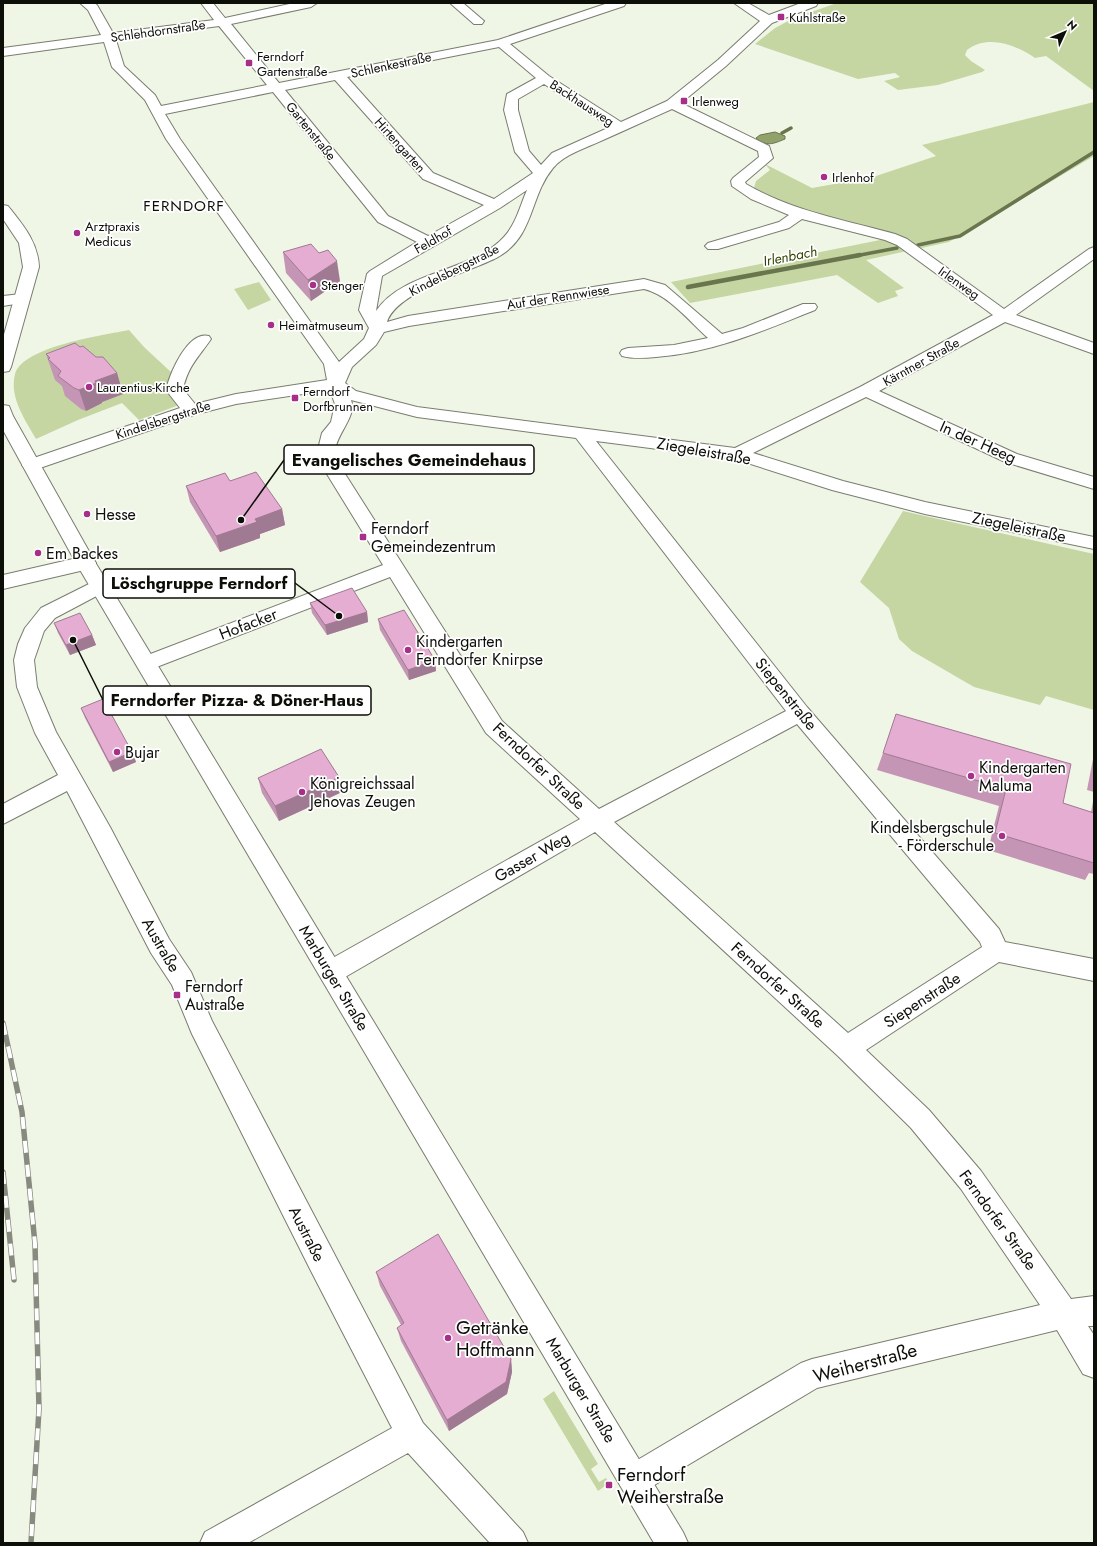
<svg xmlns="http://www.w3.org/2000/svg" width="1097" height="1546" viewBox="0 0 1097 1546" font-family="Jost,sans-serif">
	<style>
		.green { fill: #c5d6a3 }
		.water { fill: #91a36b; stroke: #69764d }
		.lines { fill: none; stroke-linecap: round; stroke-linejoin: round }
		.stream-far1 { stroke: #69764d; stroke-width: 3.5 }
		.stream { stroke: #69764d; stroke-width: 4.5 }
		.minor-casing { stroke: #787d6f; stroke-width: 2 }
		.primary-casing { stroke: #787d6f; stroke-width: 2 }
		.minor { fill: #fff; fill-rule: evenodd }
		.primary { fill: #fff; fill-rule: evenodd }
		.rail-casing { stroke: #868a7f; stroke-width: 5.5 }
		.rail { stroke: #fff; stroke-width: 4; stroke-dasharray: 12; stroke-linecap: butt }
		.wall { fill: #c595b5 }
		.shaded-wall { fill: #a07993 }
		.building { fill: #e5add2; stroke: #a07993 }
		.poi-dot { fill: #a63089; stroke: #fff; stroke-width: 1.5 }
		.labels { text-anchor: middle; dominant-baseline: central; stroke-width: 3.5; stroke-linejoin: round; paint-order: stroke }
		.far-poi-label { font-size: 13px; fill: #0c0e08; stroke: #fff; text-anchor: start }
		.far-street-label { font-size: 13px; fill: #0c0e08; stroke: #fff }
		.far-water-label { font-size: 14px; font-style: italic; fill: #324100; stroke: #fff }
		.far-quarter-label { font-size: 15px; letter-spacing: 1px; fill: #0c0e08; stroke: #fff }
		.street-label { font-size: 16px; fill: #0c0e08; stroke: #fff }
		.poi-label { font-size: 16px; fill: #0c0e08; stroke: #fff; text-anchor: start }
		.near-poi-label { font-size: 19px; fill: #0c0e08; stroke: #fff; text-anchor: start }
		.near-street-label { font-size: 19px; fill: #0c0e08; stroke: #fff }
		.leader { fill: none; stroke: #0c0e08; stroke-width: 1.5 }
		.callout-dot { fill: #0c0e08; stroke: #fff; stroke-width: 1.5 }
		.callout { fill: #fff; stroke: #0c0e08; stroke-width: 1.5 }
		.callout-label { font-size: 17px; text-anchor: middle; font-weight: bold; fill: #0c0e08 }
	</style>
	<rect width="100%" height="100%" fill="#f0f6e6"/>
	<path class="green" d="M 837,3 L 1094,3 L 1094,91 L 1046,56 L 1035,58 C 1016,45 988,34 967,50 L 965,55 L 971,61 L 985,70 L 982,72 L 938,85 L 898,90 L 884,81 L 900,77 L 895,73 L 858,79 L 755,44 L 775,28 L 794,18 Z
		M 1094,102 L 1094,156 L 949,242 L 917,249 L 797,209 L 753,191 L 756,181 L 770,170 L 765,164 L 812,188 L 873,177 L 936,156 L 922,145 Z
		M 885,239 L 907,251 L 866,260 L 904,288 L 895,291 L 898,296 L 878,303 L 837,275 L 690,303 L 671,282 Z
		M 259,282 L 271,300 L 248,310 L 234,289 Z
		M 129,330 L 144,347 L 172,373 L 169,383 L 165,390 L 179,405 L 139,420 L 122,403 L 78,420 L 36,439 C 25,420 9,397 15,374 C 23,346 105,335 129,330 Z
		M 903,511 L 1094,554 L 1094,710 L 1046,696 L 1040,705 L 974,687 L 912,651 L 899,639 L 889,608 L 860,582 Z
		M 554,1391 L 598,1464 L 591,1469 L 599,1482 L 606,1478 L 609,1483 L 598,1491 L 543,1399 Z"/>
	<path class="water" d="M 775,132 L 785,136 L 785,139 C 773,144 766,147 756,138 L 760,135 Z"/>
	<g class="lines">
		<path class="stream-far1" d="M 782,133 L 791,128
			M 918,245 L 960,236 L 1094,152
			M 855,256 L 897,248"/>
		<path class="stream" d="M 688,287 L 860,255"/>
		<g class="minor-casing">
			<path id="minor" d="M 80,3 L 94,3 L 97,5 L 113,33 L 214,20 L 201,3 L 213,3 L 225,18 L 294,3 L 317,3 L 311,7 L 231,24 L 279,83 L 498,40 L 608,3 L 626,3 L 624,6 L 510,44 L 549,76 L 621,122 L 667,101 L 718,60 L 760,21 L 734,3 L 748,3 L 769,15 L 801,3 L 818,3 L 816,6 L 772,23 L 726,66 L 681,103 L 769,146 L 773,158 L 745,182 L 746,184 C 792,211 844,220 895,234 L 907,239 L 1004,309 L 1089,249 L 1094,247 L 1094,259 L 1016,315 L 1094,343 L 1094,354 L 1005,322 L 879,391 L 1017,454 L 1094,477 L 1094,489 L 1005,462 L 866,397 L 753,453 L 843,481 L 925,502 L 1094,537 L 1094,549 L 925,514 L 832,490 L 735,459 L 596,441 L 807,707 L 999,929 L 1005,942 L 1094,959 L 1094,981 L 999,962 L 866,1050 L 929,1110 L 981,1171 L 1071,1299 L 1094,1296 L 1094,1326 L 1088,1326 L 1094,1335 L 1094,1378 L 1083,1374 L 1057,1330 L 817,1388 L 646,1490 L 635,1495 L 624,1490 L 619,1479 L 624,1468 L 801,1363 L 812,1359 L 1040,1305 L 961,1189 L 911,1128 L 838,1056 L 595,832 L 340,980 L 331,983 L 322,980 L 319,972 L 322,964 L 580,819 L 486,733 L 390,577 L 154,668 L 147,670 L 140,668 L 137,663 L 140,658 L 383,565 L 322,466 L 318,449 L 322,433 L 331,422 L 335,404 L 330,390 L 236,404 L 197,414 L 37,469 L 31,471 L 25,469 L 22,465 L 25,461 L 180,408 L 166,390 C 170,373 188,330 209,336 L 211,339 C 198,358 188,366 183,389 L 195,404 L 236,394 L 327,380 L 324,364 L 166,139 L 145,100 L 112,67 L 104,42 L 3,56 L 3,48 L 101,35 L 88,10 ZM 219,26 L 267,85 L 161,106 L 155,95 L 124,66 L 116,40 ZM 499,47 L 536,78 L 507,94 L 504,110 L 515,152 L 533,173 L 494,199 L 433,173 L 347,77 ZM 335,80 L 423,179 L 484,205 L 428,236 L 388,216 L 285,90 ZM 544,84 L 610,127 L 552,153 L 541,165 L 529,151 L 518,110 L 518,99 ZM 273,92 L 378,222 L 417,242 L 370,271 L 367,274 L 359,310 L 369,328 L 364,339 L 339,362 L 180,139 L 165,114 ZM 672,109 L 758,151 L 759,157 L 733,178 L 731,181 L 732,186 L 751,199 L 789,215 L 779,222 L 708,243 L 705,246 L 708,249 L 718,249 L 789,228 L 802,219 L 885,240 L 897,245 L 993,315 L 860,387 L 735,448 L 417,407 L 356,391 L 345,383 L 352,367 L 376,345 L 384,332 L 409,326 L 644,289 C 669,295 689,321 708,338 L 674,345 L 628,348 L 622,350 L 620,353 L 622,356 C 633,359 645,358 656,357 C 712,353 763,331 815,310 L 817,307 L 815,304 L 803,304 L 743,328 L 722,334 L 665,285 L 644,279 L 408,316 L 387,322 C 397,291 470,272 498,257 C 535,236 529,197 553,168 C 565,154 586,148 603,140 C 626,130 649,119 672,109 ZM 527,190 C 520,206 516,224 504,237 C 473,272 404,270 376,311 L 382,276 L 500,208 ZM 351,400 L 417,417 L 576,438 L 786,711 L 599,809 L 502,721 L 340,466 C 339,460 336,453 336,447 C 338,433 357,415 351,400 ZM 797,724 L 980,942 L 982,947 L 848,1033 L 614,822 Z
				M 450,3 L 463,3 L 484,21 L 482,24 L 474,24 Z
				M 21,294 L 27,296 L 29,299 L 27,302 L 3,306 L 3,296 Z
				M 86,556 L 93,558 L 96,563 L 93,568 L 3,589 L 3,575 Z
				M 99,579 L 106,581 L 109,586 L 106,591 L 55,618 L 44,631 L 34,660 L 37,687 L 56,732 L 110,827 L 169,939 L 191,972 L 212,1021 L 423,1423 L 523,1532 L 528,1543 L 490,1543 L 408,1453 L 248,1543 L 200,1543 L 205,1532 L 392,1428 L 311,1271 L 192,1034 L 172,985 L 151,953 L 67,791 L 3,824 L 3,804 L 58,775 L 35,733 L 17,687 L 14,660 L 18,644 L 25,628 L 41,608 Z"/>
		</g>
		<g class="primary-casing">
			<path id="primary" d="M 3,205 L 8,206 C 23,225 38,242 39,267 L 11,367 L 9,371 L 3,372 L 3,338 L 23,267 L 19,243 L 3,219 Z
				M 3,405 L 9,406 L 13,416 L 95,562 L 683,1532 L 688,1543 L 654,1543 L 76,563 L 3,430 Z"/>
		</g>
		<use href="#minor" class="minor"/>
		<use href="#primary" class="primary"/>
		<g class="rail-casing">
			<path id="rail" d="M 3,1023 L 22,1112 L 35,1244 L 39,1409 L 31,1543
				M 3,1172 L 14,1280"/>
		</g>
		<use href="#rail" class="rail"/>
	</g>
	<path class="wall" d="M 283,252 L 340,281 L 311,301 L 286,273 Z
		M 46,354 L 96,357 L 117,373 L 123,394 L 102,402 L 102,403 L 86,411 L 81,409 L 65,396 L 62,386 L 55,380 Z
		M 230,481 L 282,509 L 285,525 L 260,534 L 260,538 L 220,552 L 190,502 L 186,486 Z
		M 310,603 L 367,612 L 368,622 L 327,635 L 312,613 Z
		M 378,619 L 435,660 L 436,671 L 409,680 L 380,630 Z
		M 54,623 L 92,635 L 96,645 L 70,655 L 58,633 Z
		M 81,708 L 132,752 L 136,762 L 113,772 L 85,718 Z
		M 883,753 L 1063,803 L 1091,812 L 1094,796 L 1094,874 L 1089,873 L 1085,880 L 988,850 L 999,806 L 877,770 Z
		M 1094,754 L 1094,792 L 1087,790 Z
		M 258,778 L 342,792 L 279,821 L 262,793 Z
		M 376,1272 L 511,1359 L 512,1372 L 507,1394 L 449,1431 L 401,1341 L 397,1328 L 401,1325 L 380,1286 Z"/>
	<path class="shaded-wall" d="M 337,261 L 340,281 L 311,301 L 308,280 Z
		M 117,373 L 123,394 L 102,402 L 102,403 L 86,411 L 79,390 L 95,381 Z
		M 282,509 L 285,525 L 260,534 L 260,538 L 220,552 L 216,536 L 255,519 Z
		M 367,612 L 368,622 L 327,635 L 325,625 Z
		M 92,635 L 96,645 L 70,655 L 66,645 Z
		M 435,660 L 436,671 L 409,680 L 408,670 Z
		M 132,752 L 136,762 L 113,772 L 109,762 Z
		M 339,777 L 342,792 L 279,821 L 275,806 Z
		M 511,1359 L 512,1372 L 507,1394 L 449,1431 L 447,1420 Z"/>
	<path class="building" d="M 311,244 L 319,253 L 328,250 L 337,261 L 308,280 L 283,252 Z
		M 75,343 L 80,347 L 83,346 L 96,357 L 103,357 L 117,373 L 95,381 L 96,383 L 79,390 L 74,388 L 58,376 L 61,371 L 48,359 L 50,358 L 46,354 Z
		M 256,472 L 282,509 L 255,519 L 257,522 L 216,536 L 186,486 L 225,473 L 230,481 Z
		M 352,588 L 367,612 L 325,625 L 310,603 Z
		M 404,610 L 435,660 L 408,670 L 378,619 Z
		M 80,613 L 92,635 L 66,645 L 54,623 Z
		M 103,699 L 132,752 L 109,762 L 81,708 Z
		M 896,714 L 1071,764 L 1063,803 L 1094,813 L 1094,863 L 995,833 L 1006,789 L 883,753 Z
		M 321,749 L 339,777 L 275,806 L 258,778 Z
		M 438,1234 L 511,1359 L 506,1382 L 447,1420 L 397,1328 L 404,1323 L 376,1272 Z"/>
	<g class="poi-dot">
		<rect x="777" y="13" width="8" height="8" rx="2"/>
		<rect x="245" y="59" width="8" height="8" rx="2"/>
		<rect x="680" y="97" width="8" height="8" rx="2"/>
		<circle cx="824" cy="177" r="4"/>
		<circle cx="77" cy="233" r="4"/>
		<circle cx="313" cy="285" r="4"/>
		<circle cx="271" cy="325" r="4"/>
		<circle cx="89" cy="387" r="4"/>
		<rect x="291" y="394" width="8" height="8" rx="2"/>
		<circle cx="87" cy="514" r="4"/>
		<rect x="359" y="533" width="8" height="8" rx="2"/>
		<circle cx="38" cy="553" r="4"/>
		<circle cx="408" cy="650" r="4"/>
		<circle cx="117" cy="752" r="4"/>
		<circle cx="971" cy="776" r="4"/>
		<circle cx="302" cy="792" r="4"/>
		<circle cx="1002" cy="836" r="4"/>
		<rect x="173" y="991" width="8" height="8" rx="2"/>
		<circle cx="448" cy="1338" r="4"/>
		<rect x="605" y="1481" width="8" height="8" rx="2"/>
	</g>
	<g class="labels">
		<g class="far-poi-label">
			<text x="789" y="17">Kuhlstraße</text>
			<text x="257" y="56">Ferndorf<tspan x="257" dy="15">Gartenstraße</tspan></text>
			<text x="692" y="101">Irlenweg</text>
			<text x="832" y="177">Irlenhof</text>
			<text x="85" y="226">Arztpraxis<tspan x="85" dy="15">Medicus</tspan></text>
			<text x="321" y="285">Stenger</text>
			<text x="279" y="325">Heimatmuseum</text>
			<text x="97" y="387">Laurentius-Kirche</text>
			<text x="303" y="391">Ferndorf<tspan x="303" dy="15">Dorfbrunnen</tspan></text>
		</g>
		<g class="far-street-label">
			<text transform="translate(158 31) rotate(-8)">Schlehdornstraße</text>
			<text transform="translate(391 65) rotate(-12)">Schlenkestraße</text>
			<text transform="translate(582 103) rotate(33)">Backhausweg</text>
			<text transform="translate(311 131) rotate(51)">Gartenstraße</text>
			<text transform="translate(400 145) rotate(48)">Hirtengarten</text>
			<text transform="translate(433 240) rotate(-30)">Feldhof</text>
			<text transform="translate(454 270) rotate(-27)">Kindelsbergstraße</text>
			<text transform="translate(959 283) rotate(35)">Irlenweg</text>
			<text transform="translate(558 297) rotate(-9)">Auf der Rennwiese</text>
			<text transform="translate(921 362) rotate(-29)">Kärntner Straße</text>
			<text transform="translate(163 420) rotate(-18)">Kindelsbergstraße</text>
		</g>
		<g class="far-water-label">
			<text transform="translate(790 256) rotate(-11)">Irlenbach</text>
		</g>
		<g class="far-quarter-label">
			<text x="184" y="206">FERNDORF</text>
		</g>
		<g class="street-label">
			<text transform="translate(978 442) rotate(24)">In der Heeg</text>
			<text transform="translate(704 451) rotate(10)">Ziegeleistraße</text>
			<text transform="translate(1019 527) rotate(12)">Ziegeleistraße</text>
			<text transform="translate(248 624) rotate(-21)">Hofacker</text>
			<text transform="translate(786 694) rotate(51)">Siepenstraße</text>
			<text transform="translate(539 766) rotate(43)">Ferndorfer Straße</text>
			<text transform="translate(532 857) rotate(-30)">Gasser Weg</text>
			<text transform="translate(161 945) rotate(60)">Austraße</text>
			<text transform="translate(334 978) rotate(59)">Marburger Straße</text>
			<text transform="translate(778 985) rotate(42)">Ferndorfer Straße</text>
			<text transform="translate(922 1000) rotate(-33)">Siepenstraße</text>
			<text transform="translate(998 1220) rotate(54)">Ferndorfer Straße</text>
			<text transform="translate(307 1234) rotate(63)">Austraße</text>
			<text transform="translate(581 1390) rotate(59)">Marburger Straße</text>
		</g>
		<g class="poi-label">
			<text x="95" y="514">Hesse</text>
			<text x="371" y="528">Ferndorf<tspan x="371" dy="18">Gemeindezentrum</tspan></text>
			<text x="46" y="553">Em Backes</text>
			<text x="416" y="641">Kindergarten<tspan x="416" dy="18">Ferndorfer Knirpse</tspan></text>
			<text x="125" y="752">Bujar</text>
			<text x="979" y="767">Kindergarten<tspan x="979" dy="18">Maluma</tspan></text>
			<text x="310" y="783">Königreichssaal<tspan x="310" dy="18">Jehovas Zeugen</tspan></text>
			<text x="994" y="827" text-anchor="end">Kindelsbergschule<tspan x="994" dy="18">- Förderschule</tspan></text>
			<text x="185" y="986">Ferndorf<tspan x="185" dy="18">Austraße</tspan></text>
		</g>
		<g class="near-poi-label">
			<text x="456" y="1327">Getränke<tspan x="456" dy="22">Hoffmann</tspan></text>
			<text x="617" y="1474">Ferndorf<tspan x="617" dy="22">Weiherstraße</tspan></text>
		</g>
		<g class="near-street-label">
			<text transform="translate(865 1363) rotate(-15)">Weiherstraße</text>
		</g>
	</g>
	<path class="leader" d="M241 520L284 460M339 616L295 583M73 640L103 700"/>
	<g class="callout-dot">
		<circle cx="241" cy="520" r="4"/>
		<circle cx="339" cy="616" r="4"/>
		<circle cx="73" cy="640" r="4"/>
	</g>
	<g class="callout">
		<rect x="284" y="445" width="250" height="29" rx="4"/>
		<rect x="103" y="569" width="192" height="29" rx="4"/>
		<rect x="103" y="686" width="268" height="29" rx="4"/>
	</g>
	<g class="callout-label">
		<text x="409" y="466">Evangelisches Gemeindehaus</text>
		<text x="199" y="589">Löschgruppe Ferndorf</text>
		<text x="237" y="706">Ferndorfer Pizza- &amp; Döner-Haus</text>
	</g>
	<rect width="1097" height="1546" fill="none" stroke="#0c0e08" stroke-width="8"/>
	<g transform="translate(1065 32) rotate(46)" stroke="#ffffff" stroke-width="3" paint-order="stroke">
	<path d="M0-3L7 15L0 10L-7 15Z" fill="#0c0e08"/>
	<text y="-6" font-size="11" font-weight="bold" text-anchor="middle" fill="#0c0e08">N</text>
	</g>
</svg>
